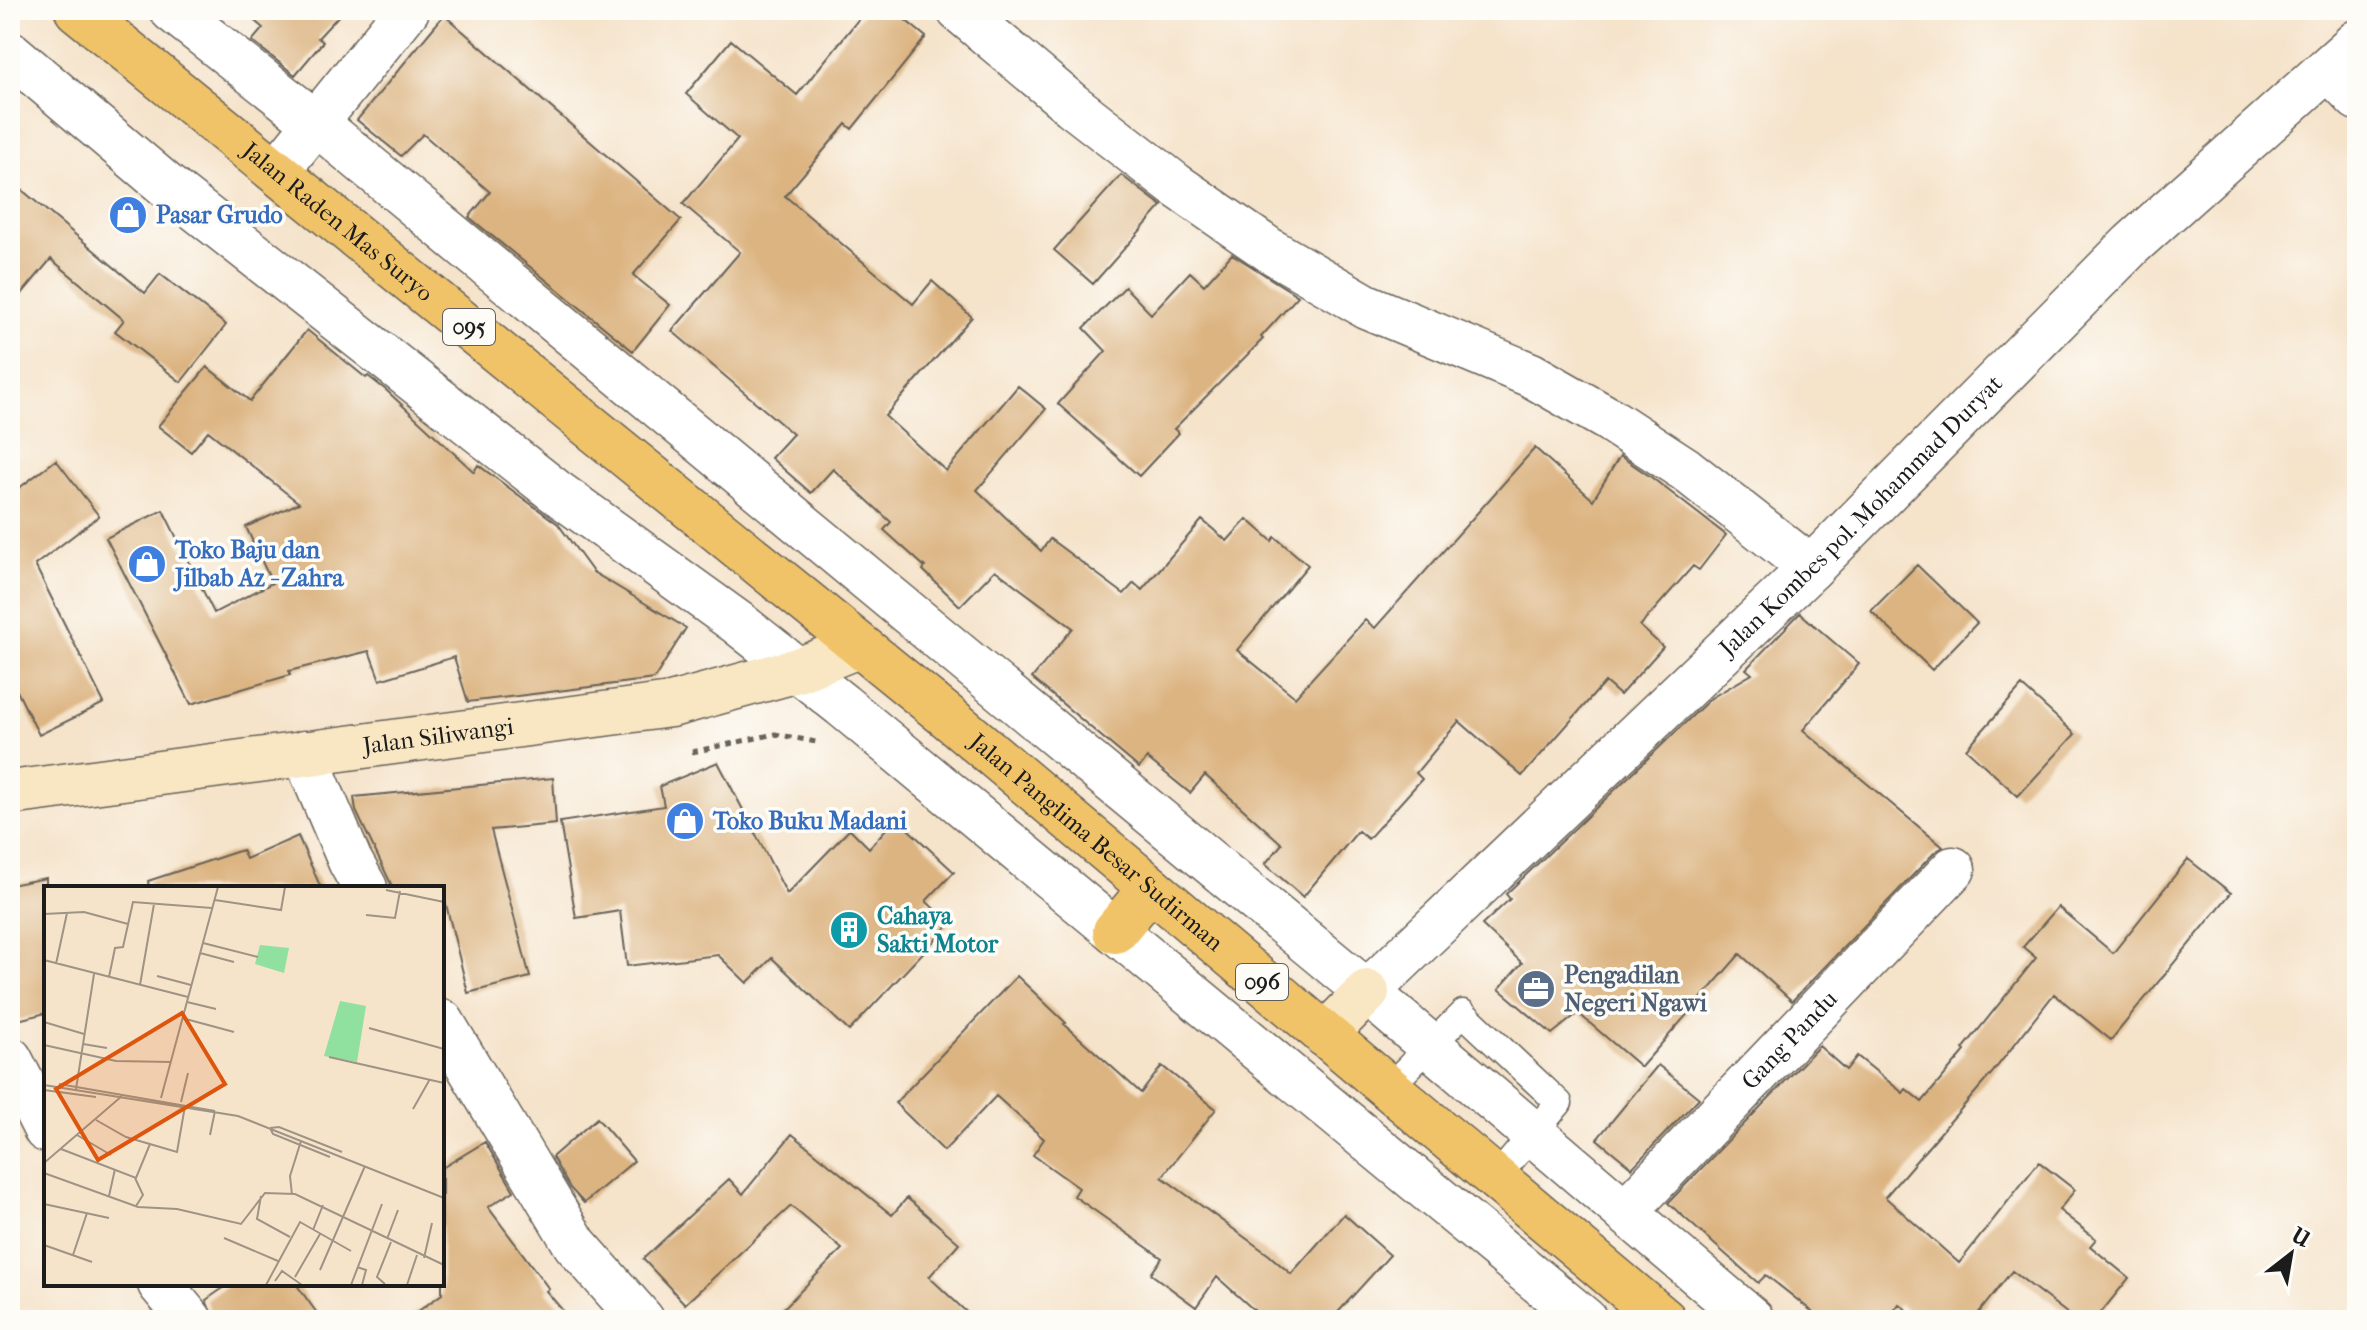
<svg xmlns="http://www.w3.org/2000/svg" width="2367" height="1330" viewBox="0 0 2367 1330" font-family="'IM FELL French Canon',serif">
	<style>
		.building { fill: #dcb481 }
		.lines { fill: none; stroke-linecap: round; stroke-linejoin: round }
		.service-casing { stroke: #686259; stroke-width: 29 }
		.minor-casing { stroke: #686259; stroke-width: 47 }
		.tertiary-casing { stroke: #686259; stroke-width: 47 }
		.secondary-casing { stroke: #686259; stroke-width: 47 }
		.primary-casing { stroke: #686259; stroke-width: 47 }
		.path { stroke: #686259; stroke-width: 5; stroke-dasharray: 6 6; stroke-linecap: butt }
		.service { stroke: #fff; stroke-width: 26 }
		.minor { stroke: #fff; stroke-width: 44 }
		.tertiary { stroke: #fff; stroke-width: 44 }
		.secondary { stroke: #f9e7c3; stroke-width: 44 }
		.primary { stroke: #f1c369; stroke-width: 44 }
		.labels { text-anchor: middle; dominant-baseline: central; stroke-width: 7; stroke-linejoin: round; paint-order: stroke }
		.shield { fill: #fdfcf7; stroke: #605f5e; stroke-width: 2 }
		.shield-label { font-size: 22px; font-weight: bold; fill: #1c1c1c }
		.shop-label { font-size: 24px; font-weight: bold; fill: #366cbe; stroke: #fdfcf7; text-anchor: start }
		.street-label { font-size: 24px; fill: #1c1c1c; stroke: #fdfcf7 }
		.culture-label { font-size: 24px; font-weight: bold; fill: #0d838f; stroke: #fdfcf7; text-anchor: start }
		.service-label { font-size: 24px; font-weight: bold; fill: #4e5e75; stroke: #fdfcf7; text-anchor: start }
		.inset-road { fill: none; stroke: #9e9384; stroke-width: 2 }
		.view { fill: #de560d; fill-opacity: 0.15; stroke: #de560d; stroke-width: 4 }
		.inset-edge { fill: none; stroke: #1c1c1c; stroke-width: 4 }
	</style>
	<rect width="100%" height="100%" fill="#fdfcf7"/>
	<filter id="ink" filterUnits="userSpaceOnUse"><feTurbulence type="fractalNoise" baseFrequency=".0125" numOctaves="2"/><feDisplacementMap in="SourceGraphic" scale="16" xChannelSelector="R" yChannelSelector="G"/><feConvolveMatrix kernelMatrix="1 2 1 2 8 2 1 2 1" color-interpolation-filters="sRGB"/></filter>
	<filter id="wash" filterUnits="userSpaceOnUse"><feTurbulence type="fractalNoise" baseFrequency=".006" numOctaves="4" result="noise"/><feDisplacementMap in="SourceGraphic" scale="32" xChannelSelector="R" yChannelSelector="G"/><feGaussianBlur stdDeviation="1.8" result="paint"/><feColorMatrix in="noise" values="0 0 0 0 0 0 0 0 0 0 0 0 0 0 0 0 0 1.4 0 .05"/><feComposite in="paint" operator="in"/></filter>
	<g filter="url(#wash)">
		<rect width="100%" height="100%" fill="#f5e3ca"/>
		<g id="blocks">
			<path class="building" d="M 242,10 L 344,10 L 318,38 L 323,42 L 295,75 L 252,41 L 263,28 Z
				M 866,10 L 893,10 L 926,37 L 852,129 L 846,124 L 785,196 L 913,304 L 932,281 L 972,317 L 885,416 L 946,471 L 1018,386 L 1046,409 L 977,490 L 1041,551 L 1050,539 L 1124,594 L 1134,583 L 1142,590 L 1202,520 L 1227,541 L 1247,519 L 1272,541 L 1275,537 L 1308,565 L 1237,650 L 1295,697 L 1365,620 L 1375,628 L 1535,448 L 1593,500 L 1620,456 L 1651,477 L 1726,535 L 1699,570 L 1693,566 L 1640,626 L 1663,647 L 1620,695 L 1605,682 L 1522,776 L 1459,721 L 1416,773 L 1422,779 L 1368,839 L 1358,831 L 1303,897 L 1265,864 L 1282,844 L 1205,775 L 1190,793 L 1147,758 L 1139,768 L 1032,678 L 1073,628 L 995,570 L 960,606 L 923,570 L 925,567 L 884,530 L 891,522 L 833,469 L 811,493 L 771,458 L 793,434 L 672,331 L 740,252 L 683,204 L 738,139 L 686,94 L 731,40 L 797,95 Z
				M 444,15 L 681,220 L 633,275 L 670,305 L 633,351 L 469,217 L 490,192 L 423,134 L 401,156 L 357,120 Z
				M 1121,175 L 1162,206 L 1093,284 L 1054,250 Z
				M 10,180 L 145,293 L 160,274 L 226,325 L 181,382 L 115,331 L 124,320 L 51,259 L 10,308 Z
				M 1232,254 L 1298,296 L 1261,337 L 1263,339 L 1174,429 L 1179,433 L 1139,476 L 1058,404 L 1106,351 L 1084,328 L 1125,287 L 1151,314 L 1190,272 L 1204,285 Z
				M 307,330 L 366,378 L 368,376 L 386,390 L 474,472 L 478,465 L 558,524 L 593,572 L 686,628 L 654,679 L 468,702 L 454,657 L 380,680 L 369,651 L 289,671 L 290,675 L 191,704 L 106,538 L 163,510 L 214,613 L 272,583 L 246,527 L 299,503 L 208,431 L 191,452 L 158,426 L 207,367 L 250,401 Z
				M 56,460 L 99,516 L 35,565 L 104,703 L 39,735 L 10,677 L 10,495 Z
				M 1917,565 L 1977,623 L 1932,670 L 1871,611 Z
				M 1800,613 L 1859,664 L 1803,730 L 1943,847 L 1935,852 L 1792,1001 L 1740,954 L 1641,1067 L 1578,1013 L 1552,1034 L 1499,989 L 1522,963 L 1482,925 L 1510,899 L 1506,894 L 1711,698 L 1752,674 L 1746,669 Z
				M 2022,686 L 2075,734 L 2018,796 L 1966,749 Z
				M 718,762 L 787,894 L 850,829 L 869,848 L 896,818 L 954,872 L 926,901 L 950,924 L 849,1031 L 772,958 L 747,983 L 718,955 L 627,966 L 620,911 L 576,918 L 560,822 L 664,806 L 660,786 Z
				M 553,778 L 556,824 L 491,830 L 530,977 L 468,993 L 442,888 L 393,888 L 356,811 L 354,797 Z
				M 298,836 L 321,888 L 149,888 L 148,881 L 242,850 L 246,859 Z
				M 2188,859 L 2231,893 L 2111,1040 L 2054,994 L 1992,1073 L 1885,1197 L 1959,1263 L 2039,1162 L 2075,1190 L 2059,1210 L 2096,1239 L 2090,1246 L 2129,1278 L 2095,1320 L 2076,1320 L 2012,1271 L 1973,1320 L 1919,1320 L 1899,1304 L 1887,1320 L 1823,1320 L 1766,1275 L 1758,1283 L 1668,1203 L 1819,1046 L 1846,1070 L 1857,1056 L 1903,1093 L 1906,1089 L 1922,1102 L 1965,1051 L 1963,1049 L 2036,958 L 2023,947 L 2058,907 L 2113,953 Z
				M 46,878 L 46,1013 L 10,1022 L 10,885 Z
				M 1017,976 L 1066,1023 L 1064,1024 L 1141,1093 L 1162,1066 L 1216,1109 L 1162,1177 L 1269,1255 L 1291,1274 L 1344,1214 L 1390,1255 L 1331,1320 L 1265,1320 L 1217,1277 L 1196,1307 L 1151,1274 L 1162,1258 L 1074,1196 L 1079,1188 L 1033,1155 L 1044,1139 L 996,1096 L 944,1151 L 895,1103 Z
				M 1658,1065 L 1699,1098 L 1632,1168 L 1597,1139 Z
				M 597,1118 L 634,1161 L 584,1203 L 570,1188 L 552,1157 Z
				M 792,1134 L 892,1215 L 907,1198 L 959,1243 L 929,1277 L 975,1320 L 772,1320 L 842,1249 L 791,1206 L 685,1304 L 643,1259 L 729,1179 L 743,1194 Z
				M 485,1142 L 514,1191 L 488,1207 L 549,1289 L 546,1291 L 571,1320 L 406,1320 L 442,1294 L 442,1168 Z
				M 229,1284 L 296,1284 L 322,1320 L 214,1320 L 206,1300 Z"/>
		</g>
	</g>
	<g filter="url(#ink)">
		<use href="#blocks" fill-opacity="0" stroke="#686259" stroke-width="2"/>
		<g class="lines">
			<g class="service-casing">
				<path id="service" d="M 1388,1088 L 1463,1013 L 1559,1103 L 1496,1178"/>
			</g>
			<g class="minor-casing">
				<g id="minor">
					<path d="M 172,10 L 316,123 L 1367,992"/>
					<path d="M 959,10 L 1072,105 L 1174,184 L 1271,251 L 1366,306 L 1531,375 L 1610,420 L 1685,469 L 1811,568"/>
					<path d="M 10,53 L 167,186 L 555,491 L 738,623 L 842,705 L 1585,1320"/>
					<path d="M 2329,69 L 2357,98"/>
					<path d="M 277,171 L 407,10"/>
					<path d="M 304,753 L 350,861 L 365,888"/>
					<path d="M 442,1022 L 575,1244 L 642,1320"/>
					<path d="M 10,1059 L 46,1130"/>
					<path id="s1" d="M 1625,1212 L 1953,869"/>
					<path d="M 160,1284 L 190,1320"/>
				</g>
			</g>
			<g class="tertiary-casing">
				<g id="tertiary">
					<path id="s2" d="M 1752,1320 L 1367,992 L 1811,568 L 2132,244 L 2357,42"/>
				</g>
			</g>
			<g class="secondary-casing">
				<g id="secondary">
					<path id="s3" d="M 10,793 L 671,705 L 798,670 L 858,646"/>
					<path d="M 1325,1035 L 1367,992"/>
				</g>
			</g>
			<g class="primary-casing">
				<g id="primary">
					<path id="s4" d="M 77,10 L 948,717 L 1664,1320"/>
					<path d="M 1115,931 L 1151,888"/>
				</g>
			</g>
			<path class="path" d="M 692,752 L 775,734 L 816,742"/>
			<use href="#service" class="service"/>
			<use href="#minor" class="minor"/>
			<use href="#tertiary" class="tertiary"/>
			<use href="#secondary" class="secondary"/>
			<use href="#primary" class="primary"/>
		</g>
	</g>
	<defs>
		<g id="shop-disc" transform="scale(2)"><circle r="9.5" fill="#3f7fe0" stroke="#fdfcf7"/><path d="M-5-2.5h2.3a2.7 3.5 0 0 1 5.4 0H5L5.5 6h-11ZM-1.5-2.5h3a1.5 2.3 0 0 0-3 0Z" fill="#fff"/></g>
		<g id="building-disc" transform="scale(2)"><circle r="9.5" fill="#0f9aa8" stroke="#fdfcf7"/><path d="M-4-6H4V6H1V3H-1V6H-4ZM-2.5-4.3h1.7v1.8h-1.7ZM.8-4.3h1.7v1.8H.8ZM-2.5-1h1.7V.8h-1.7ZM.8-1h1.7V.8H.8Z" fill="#fff"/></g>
		<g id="office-disc" transform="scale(2)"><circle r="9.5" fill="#5c6f8a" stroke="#fdfcf7"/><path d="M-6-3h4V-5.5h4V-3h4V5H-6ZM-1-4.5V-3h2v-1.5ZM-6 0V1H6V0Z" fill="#fff"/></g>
	</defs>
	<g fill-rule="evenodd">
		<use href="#shop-disc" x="128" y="215"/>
		<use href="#shop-disc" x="147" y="564"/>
		<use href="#shop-disc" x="685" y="821"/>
		<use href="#building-disc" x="849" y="930"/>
		<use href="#office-disc" x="1536" y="989"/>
	</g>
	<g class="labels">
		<g class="shield">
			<rect x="443" y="309" width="52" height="36" rx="6"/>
			<rect x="1236" y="964" width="52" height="36" rx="6"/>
		</g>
		<g class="shield-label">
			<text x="469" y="327">095</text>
			<text x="1262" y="982">096</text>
		</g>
		<g class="shop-label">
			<text x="156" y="215">Pasar Grudo</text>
			<text x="175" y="550">Toko Baju dan<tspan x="175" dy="28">Jilbab Az - Zahra</tspan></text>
			<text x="713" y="821">Toko Buku Madani</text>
		</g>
		<g class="street-label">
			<text stroke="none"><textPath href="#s4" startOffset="336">Jalan Raden Mas Suryo</textPath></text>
			<text stroke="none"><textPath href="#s2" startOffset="1192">Jalan Kombes pol. Mohammad Duryat</textPath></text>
			<text stroke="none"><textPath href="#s3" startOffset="432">Jalan Siliwangi</textPath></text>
			<text stroke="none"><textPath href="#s4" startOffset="1316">Jalan Panglima Besar Sudirman</textPath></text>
			<text stroke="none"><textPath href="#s1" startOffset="238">Gang Pandu</textPath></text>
		</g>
		<g class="culture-label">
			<text x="877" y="916">Cahaya<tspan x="877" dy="28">Sakti Motor</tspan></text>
		</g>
		<g class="service-label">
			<text x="1564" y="975">Pengadilan<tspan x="1564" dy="28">Negeri Ngawi</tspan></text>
		</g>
	</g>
	<g transform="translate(44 886)">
		<rect width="400" height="400" fill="#f5e3ca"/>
		<path d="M 216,59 L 245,62 L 240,87 L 211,78 ZM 296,115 L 322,120 L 313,176 L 280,170 Z" fill="#90e0a0"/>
		<path class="inset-road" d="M 342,4 L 400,16M 171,14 L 237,24 L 241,1M 0,28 L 40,26 L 84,38M 322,29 L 351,32 L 356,5M 159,57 L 214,71M 156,67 L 190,76M 0,74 L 144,111M 12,78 L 23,27M 113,90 L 147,99M 65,91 L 71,62 L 79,61 L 89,16 L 168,22M 96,99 L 110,18M 143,116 L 172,123M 138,132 L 190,146M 0,136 L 40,148M 325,142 L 400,163M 39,158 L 63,162M 0,159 L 72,175 L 127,176M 285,171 L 400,197M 15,198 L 171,225M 0,199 L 194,230 L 400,312M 32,203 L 50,88M 0,204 L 52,211M 117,212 L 174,1M 137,216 L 144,187M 369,223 L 386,193M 52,234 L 82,251 L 133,266 L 141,220M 226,242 L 229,248 L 286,271M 226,242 L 235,241 L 298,266M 33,249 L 67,269M 166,249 L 171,225M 17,263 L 92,292 L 106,258M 0,277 L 78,210M 0,287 L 94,321 L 133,323 L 197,338 L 221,307 L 251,308 L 400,379M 91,292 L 99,309 L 92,320M 248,309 L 246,290 L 257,255M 65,310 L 71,283M 217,310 L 213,333 L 246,351M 0,318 L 65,332M 269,344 L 279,319M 180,352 L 234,375M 343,353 L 354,324M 0,359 L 48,376M 29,369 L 43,327M 380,372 L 388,337M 313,381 L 322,384 L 318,399M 276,384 L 321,280M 251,391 L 276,348M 231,395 L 238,385 L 258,399M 341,398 L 333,391 L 347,356M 222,399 L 256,336 L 307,365M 307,399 L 338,318M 363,399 L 373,369"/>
		<path class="view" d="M 138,127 L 181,198 L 54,274 L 12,203 Z"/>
		<rect width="400" height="400" class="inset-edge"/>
	</g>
	<rect width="2367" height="1330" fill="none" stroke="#fdfcf7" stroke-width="40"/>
	<g transform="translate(2291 1254) rotate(31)" stroke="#fdfcf7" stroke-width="6" paint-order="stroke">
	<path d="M0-6L14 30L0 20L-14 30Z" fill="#1c1c1c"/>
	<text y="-12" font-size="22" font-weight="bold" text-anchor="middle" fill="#1c1c1c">U</text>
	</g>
</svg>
